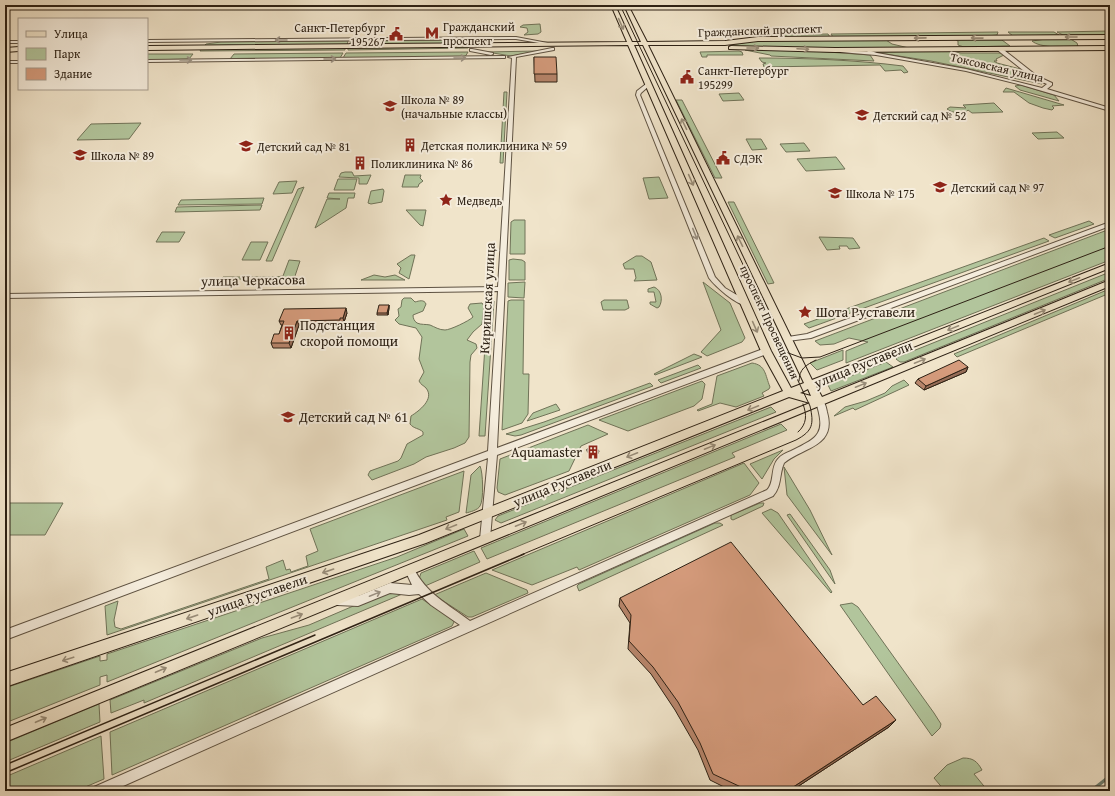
<svg xmlns="http://www.w3.org/2000/svg" width="1115" height="796" viewBox="0 0 1115 796" font-family="'Gentium Book Plus',serif">
	<style>
		.green { fill: #b2c59c; stroke: #707358 }
		.lines { fill: none; stroke-linecap: round; stroke-linejoin: round }
		.stream { stroke: #6f8072; stroke-width: 3.5 }
		.minor-casing { stroke: #5e5242; stroke-width: 2 }
		.major-casing { stroke: #2d2114; stroke-width: 2 }
		.minor { fill: #f5eddd; fill-rule: evenodd }
		.major { fill: #f0e4ca; fill-rule: evenodd }
		.tram-far1 { stroke: #2d2114; stroke-width: 1 }
		.tram { stroke: #2d2114; stroke-width: 1.5 }
		.wall { fill: #b7856b; stroke: #2d2114 }
		.shaded-wall { fill: #956c57; stroke: #2d2114 }
		.building { fill: #d59b7c; stroke: #2d2114 }
		.oneway { stroke: #988c78 }
		.oneway2 { stroke: #9b9183 }
		.labels { text-anchor: middle; dominant-baseline: central; stroke-width: 4; stroke-linejoin: round; paint-order: stroke }
		.far-poi-label { font-size: 12px; fill: #2d2114; stroke: #f5eddd; text-anchor: start }
		.far-street-label { font-size: 12px; fill: #2d2114; stroke: #f5eddd }
		.street-label { font-size: 14px; fill: #2d2114; stroke: #f5eddd }
		.poi-label { font-size: 14px; fill: #2d2114; stroke: #f5eddd; text-anchor: start }
	</style>
	<rect width="100%" height="100%" fill="#f0e4ca"/>
	<filter id="stains"><feTurbulence type="fractalNoise" baseFrequency=".005" numOctaves="4"/><feColorMatrix values="0 0 0 0 .2 0 0 0 0 .09 0 0 0 0 .02 0 0 0 .5 -.17"/></filter>
	<radialGradient id="worn" r=".72"><stop offset=".6" stop-color="#630" stop-opacity="0"/><stop offset="1" stop-color="#630" stop-opacity=".3"/></radialGradient>
	<path class="green" d="M 540,24 L 541,32 L 538,34 L 524,35 L 528,32 L 527,28 L 520,27 L 523,25 Z
		M 1110,31 L 1110,35 L 1063,35 L 1057,32 Z
		M 998,32 L 997,35 L 987,36 L 833,37 L 831,34 Z
		M 1008,32 L 1054,32 L 1059,35 L 1013,36 Z
		M 828,34 L 830,37 L 760,38 L 757,35 Z
		M 1069,38 L 1077,43 L 1078,46 C 1069,48 1039,48 1032,41 L 1046,39 Z
		M 954,39 L 1002,40 L 1010,46 L 964,47 L 958,45 L 958,41 Z
		M 471,40 L 469,44 L 349,45 L 351,41 Z
		M 886,40 L 892,44 L 909,48 L 844,49 L 733,46 L 731,45 L 755,41 Z
		M 348,41 L 347,45 L 204,46 L 206,44 L 221,42 Z
		M 469,47 L 468,48 L 348,50 L 348,48 Z
		M 345,48 L 345,50 L 200,51 L 201,49 Z
		M 745,50 L 799,50 L 870,55 L 874,61 L 771,56 L 770,55 Z
		M 536,51 L 538,51 L 511,56 L 487,52 Z
		M 739,51 L 742,52 L 743,55 L 707,55 L 707,57 L 702,57 L 700,52 Z
		M 946,51 L 961,53 L 1001,53 L 1004,55 L 996,59 L 997,61 L 994,61 L 997,63 L 1024,70 L 1042,84 L 931,61 L 873,52 Z
		M 468,52 L 465,57 L 343,58 L 346,53 Z
		M 343,53 L 340,58 L 230,59 L 234,54 Z
		M 147,54 L 193,54 L 189,59 L 147,60 Z
		M 759,58 C 807,58 855,60 903,66 L 908,72 L 904,73 L 901,70 L 885,71 L 880,65 L 764,67 L 763,64 L 766,63 L 762,62 Z
		M 1021,85 L 1054,95 L 1059,101 L 1020,90 L 1015,86 Z
		M 1006,88 L 1064,105 L 1052,106 L 1054,108 L 1052,110 L 1043,108 L 1029,103 L 1014,92 L 1003,92 Z
		M 504,92 L 507,92 L 503,163 L 500,163 Z
		M 739,93 L 744,100 L 723,101 L 719,94 Z
		M 676,100 L 682,100 L 722,178 L 715,178 Z
		M 994,103 L 1003,112 L 972,113 L 968,110 L 966,112 L 952,112 L 947,109 L 950,107 L 966,108 L 963,105 Z
		M 141,123 L 129,139 L 77,140 L 91,124 Z
		M 1057,132 L 1064,138 L 1038,139 L 1032,133 Z
		M 746,139 L 761,139 L 767,149 L 752,150 Z
		M 804,143 L 810,151 L 786,152 L 780,144 Z
		M 836,157 L 845,169 L 806,171 L 797,159 Z
		M 345,172 L 352,172 L 354,176 L 371,175 L 367,184 L 359,184 L 359,178 L 339,177 L 341,173 Z
		M 405,175 L 421,175 L 420,178 L 423,181 L 419,184 L 418,187 L 402,187 Z
		M 659,177 L 668,198 L 649,199 L 643,178 Z
		M 338,179 L 357,179 L 354,190 L 334,190 Z
		M 297,181 L 292,193 L 273,194 L 279,182 Z
		M 304,187 L 272,261 L 266,261 L 298,189 Z
		M 383,189 L 384,191 L 382,202 L 371,204 L 368,203 L 371,191 Z
		M 329,193 L 355,193 L 354,198 L 348,198 L 346,208 L 315,228 L 327,199 L 340,199 L 327,198 Z
		M 264,198 L 262,204 L 178,205 L 181,200 Z
		M 728,202 L 734,202 L 774,283 L 768,284 Z
		M 262,205 L 260,210 L 175,212 L 177,207 Z
		M 406,210 L 426,210 L 423,226 L 420,225 Z
		M 514,220 L 525,220 L 525,254 L 510,254 L 511,222 Z
		M 1089,221 L 1094,224 L 1055,238 L 1049,235 Z
		M 1110,229 L 1110,260 L 846,363 L 846,351 L 868,342 L 849,338 L 834,344 L 820,345 L 815,341 Z
		M 162,232 L 185,232 L 179,242 L 156,242 Z
		M 819,237 L 853,238 L 860,248 L 849,249 L 847,246 L 839,246 L 840,249 L 827,250 Z
		M 1044,238 L 1049,241 L 809,328 L 804,324 Z
		M 251,242 L 268,242 L 260,260 L 242,260 Z
		M 411,255 L 415,255 L 409,279 L 399,273 L 401,268 L 397,264 Z
		M 636,256 L 642,256 L 651,262 L 657,280 L 634,281 L 636,278 L 634,269 L 625,269 L 623,264 Z
		M 513,259 L 522,260 L 525,262 L 525,280 L 509,280 L 509,260 Z
		M 289,260 L 300,261 L 294,279 L 222,279 L 223,277 L 276,277 L 283,276 Z
		M 1110,272 L 1110,278 L 904,362 L 900,362 L 896,359 L 898,357 Z
		M 374,275 L 385,277 L 395,275 L 405,280 L 361,280 Z
		M 525,282 L 524,298 L 508,297 L 508,283 Z
		M 703,282 L 730,303 L 745,338 L 742,342 L 707,356 L 701,352 L 721,330 Z
		M 654,287 C 662,290 663,301 659,307 L 657,308 L 650,304 L 650,302 L 656,302 L 654,292 L 648,292 L 648,289 Z
		M 1107,290 L 1110,293 L 957,357 L 954,354 Z
		M 404,298 L 411,298 L 415,302 C 419,301 424,299 426,304 L 423,311 L 413,315 C 413,318 414,321 417,323 C 421,325 426,324 430,325 C 435,327 439,330 445,330 C 450,330 469,321 473,317 L 468,308 L 470,304 L 482,303 L 484,306 L 482,324 L 473,332 L 467,340 L 476,344 L 477,348 L 471,355 L 470,362 L 469,437 L 465,443 L 454,448 L 426,457 L 414,464 L 372,480 L 368,475 L 370,471 L 398,461 L 401,458 L 407,444 L 423,435 L 423,432 C 419,428 414,429 410,424 L 411,416 C 419,411 435,399 426,388 C 423,385 421,385 419,381 L 424,372 L 419,359 L 422,337 L 416,328 L 399,324 L 395,320 L 399,316 L 398,309 L 401,307 L 402,300 Z
		M 511,300 L 524,300 L 523,374 L 529,374 L 528,414 L 522,423 L 502,430 L 508,301 Z
		M 604,300 L 627,300 L 629,308 L 625,310 L 603,310 L 601,302 Z
		M 488,301 L 494,301 L 485,436 L 479,436 Z
		M 843,350 L 843,360 L 817,370 L 810,363 Z
		M 694,354 L 702,357 L 655,375 L 654,374 Z
		M 886,362 L 893,367 L 831,391 L 828,385 Z
		M 752,363 C 766,365 765,375 770,387 L 769,389 L 762,393 L 764,396 L 736,407 L 720,403 L 698,411 L 697,410 L 712,404 L 717,376 Z
		M 698,365 L 701,368 L 661,383 L 658,380 Z
		M 904,380 L 909,385 L 855,410 L 853,408 L 834,416 L 845,407 L 866,401 L 885,393 L 892,386 Z
		M 702,381 L 705,384 L 702,399 L 694,406 L 628,431 L 599,420 Z
		M 650,383 L 653,386 L 521,435 L 515,436 L 506,434 L 544,422 Z
		M 556,404 L 560,410 L 527,421 L 533,413 Z
		M 771,407 L 776,412 L 501,523 L 495,520 L 498,516 Z
		M 781,424 L 787,430 L 732,453 L 735,457 L 487,559 L 481,548 Z
		M 588,425 L 608,434 L 581,446 L 569,471 L 505,495 L 498,492 L 497,488 L 500,459 Z
		M 783,450 L 774,459 L 762,479 L 750,464 Z
		M 744,463 L 759,483 L 750,495 L 579,570 L 577,567 L 532,585 L 492,570 Z
		M 480,466 C 483,472 484,500 480,506 C 478,510 470,512 466,513 L 471,475 Z
		M 784,467 L 810,510 L 832,555 L 787,495 Z
		M 464,471 L 459,512 L 446,517 L 447,520 L 107,635 L 105,606 L 118,601 L 114,620 L 115,627 L 121,629 L 269,579 L 266,567 L 283,560 L 286,570 L 290,569 L 291,572 L 308,566 L 306,556 L 318,551 L 310,529 Z
		M 5,503 L 63,503 L 45,535 L 5,535 Z
		M 760,503 L 764,503 L 763,506 L 733,520 L 731,519 L 731,515 Z
		M 771,509 L 778,513 L 832,592 L 831,593 L 762,513 Z
		M 790,514 L 830,570 L 835,584 L 787,515 Z
		M 715,523 L 720,523 L 723,525 L 579,591 L 577,586 L 579,584 Z
		M 464,529 L 468,536 L 107,682 L 107,675 L 100,677 L 100,685 L 5,723 L 5,688 L 100,656 L 100,661 L 107,660 L 107,654 L 397,557 Z
		M 474,551 L 480,562 L 425,586 L 419,579 L 421,573 Z
		M 486,573 L 527,590 L 528,593 L 472,617 L 468,617 L 434,595 Z
		M 386,592 L 407,592 L 144,703 L 144,700 L 111,713 L 110,700 L 262,638 L 309,625 Z
		M 422,599 L 453,620 L 454,622 L 452,626 L 112,775 L 110,732 Z
		M 852,603 L 858,607 L 934,713 L 941,724 L 940,728 L 932,736 L 840,605 Z
		M 99,704 L 100,722 L 5,762 L 5,743 Z
		M 101,736 L 104,779 L 76,791 L 5,791 L 5,777 Z
		M 963,758 C 973,758 977,761 982,770 L 974,774 L 988,791 L 945,791 L 934,778 L 947,765 Z"/>
	<g class="lines">
		<path class="stream" d="M 1091,791 L 1110,776"/>
		<g class="minor-casing">
			<path id="minor" d="M 516,37 L 553,44 L 551,45 L 516,39 L 147,42 L 147,40 Z
				M 5,41 L 19,41 L 19,43 L 5,43 Z
				M 996,47 L 1000,47 L 1037,76 L 1052,83 L 1052,85 L 1047,89 L 1110,108 L 1110,111 L 1022,85 L 966,71 L 876,55 L 840,52 L 838,51 L 840,50 L 867,52 L 870,49 L 872,50 L 871,51 L 877,53 L 966,69 L 1042,88 L 1047,84 L 1033,78 L 996,49 Z
				M 552,48 L 554,48 L 554,50 L 516,57 L 497,448 L 763,349 L 769,349 L 770,351 L 769,353 L 497,455 L 490,539 L 488,542 L 485,543 L 482,542 L 480,539 L 488,458 L 5,640 L 5,630 L 488,451 L 498,291 L 5,298 L 5,294 L 498,287 L 512,58 L 508,57 Z
				M 472,49 L 493,53 L 493,54 L 491,55 L 470,51 L 470,49 Z
				M 505,56 L 505,58 L 503,58 L 147,62 L 147,60 Z
				M 5,61 L 19,61 L 19,63 L 5,63 Z
				M 646,84 L 650,85 L 641,93 L 640,95 L 715,277 L 725,288 L 747,301 L 748,303 L 747,305 C 737,306 715,286 709,278 L 636,95 L 637,91 Z
				M 1110,222 L 1110,226 L 811,338 L 788,341 L 784,339 L 788,337 L 807,334 Z
				M 820,399 C 825,401 826,407 827,412 C 837,447 803,447 784,463 C 779,474 782,486 773,496 L 112,791 L 92,791 L 94,787 L 460,625 L 431,605 L 419,594 L 409,595 L 390,593 L 358,606 L 337,605 L 333,603 L 332,600 L 333,597 L 337,595 L 358,596 L 390,583 L 412,585 L 405,570 L 407,567 L 410,566 L 413,567 C 426,594 448,604 470,621 L 767,490 C 775,482 770,468 778,459 C 781,455 786,453 791,451 C 819,437 826,434 816,402 Z"/>
		</g>
		<g class="major-casing">
			<path id="major" d="M 611,5 L 615,5 L 632,42 L 641,42 L 624,5 L 628,5 L 647,42 L 725,41 L 758,37 L 1110,35 L 1110,39 L 758,41 L 725,45 L 648,45 L 812,380 L 1110,263 L 1110,268 L 816,386 L 822,397 L 1110,280 L 1110,286 L 5,742 L 5,728 L 810,403 L 789,397 L 426,543 L 5,687 L 5,673 L 419,535 L 783,391 L 761,351 L 628,45 L 147,50 L 147,46 L 627,42 ZM 634,45 L 643,45 L 804,383 L 791,388 L 771,351 ZM 808,389 L 811,396 L 800,393 Z
				M 731,46 L 835,48 L 1110,46 L 1110,50 L 835,52 L 729,49 L 729,47 Z
				M 19,47 L 19,51 L 5,52 L 5,48 Z"/>
		</g>
		<use href="#minor" class="minor"/>
		<use href="#major" class="major"/>
		<path class="tram-far1" d="M 783,351 L 802,358 L 820,357 L 1110,246
			M 799,381 C 799,369 806,365 816,360
			M 798,432 C 807,424 807,415 803,404
			M 521,555 L 796,440 C 813,431 814,424 810,406 L 620,5"/>
		<path class="tram" d="M 5,765 L 315,635
			M 5,773 L 524,554"/>
	</g>
	<path class="wall" d="M 534,57 L 557,74 L 557,82 L 535,82 Z
		M 389,305 L 389,308 L 388,315 L 377,315 L 377,313 Z
		M 347,313 L 344,322 L 341,322 L 341,324 L 299,325 L 291,348 L 273,348 L 271,343 L 279,334 L 282,325 L 281,325 L 279,321 Z
		M 968,367 L 966,372 L 924,390 L 915,383 L 918,379 Z
		M 587,449 L 598,454 L 591,457 L 587,451 Z
		M 620,598 L 863,705 L 896,720 L 889,727 L 791,791 L 732,791 L 710,780 L 698,750 L 675,710 L 651,674 L 628,649 L 630,623 L 619,606 Z"/>
	<path class="shaded-wall" d="M 389,305 L 389,308 L 388,315 L 387,313 Z
		M 346,308 L 347,313 L 344,322 L 343,318 Z
		M 297,321 L 299,325 L 291,348 L 289,343 Z
		M 968,367 L 966,372 L 924,390 L 926,386 Z
		M 599,451 L 598,454 L 591,457 L 591,454 Z
		M 896,720 L 889,727 L 791,791 L 787,791 Z"/>
	<path class="building" d="M 534,57 L 556,57 L 557,74 L 534,74 Z
		M 379,305 L 389,305 L 387,313 L 377,313 Z
		M 346,308 L 343,318 L 340,318 L 340,320 L 297,321 L 289,343 L 271,343 L 274,334 L 279,334 L 284,321 L 279,321 L 284,309 Z
		M 959,360 L 968,367 L 926,386 L 918,379 Z
		M 595,446 L 599,451 L 591,454 L 587,449 Z
		M 731,542 L 863,705 L 876,696 L 896,720 L 787,791 L 743,791 L 741,787 L 713,774 L 700,743 L 678,702 L 653,667 L 629,641 L 631,615 L 620,598 Z"/>
	<defs><path id="oneway-shaft" d="M-6 0H5M1.5-3L5.5 0L1.5 3" fill="none" stroke-width="1.6" stroke-linecap="round" stroke-linejoin="round"/></defs>
	<g class="oneway">
		<use href="#oneway-shaft" transform="translate(621 24) rotate(66)"/>
		<use href="#oneway-shaft" transform="translate(1071 37) rotate(180)"/>
		<use href="#oneway-shaft" transform="translate(920 38) rotate(179)"/>
		<use href="#oneway-shaft" transform="translate(977 38) rotate(-179)"/>
		<use href="#oneway-shaft" transform="translate(753 48)"/>
		<use href="#oneway-shaft" transform="translate(803 49) rotate(3)"/>
		<use href="#oneway-shaft" transform="translate(684 124) rotate(-116)"/>
		<use href="#oneway-shaft" transform="translate(691 180) rotate(66)"/>
		<use href="#oneway-shaft" transform="translate(740 241) rotate(-116)"/>
		<use href="#oneway-shaft" transform="translate(1074 280) rotate(158)"/>
		<use href="#oneway-shaft" transform="translate(1040 312) rotate(-22)"/>
		<use href="#oneway-shaft" transform="translate(755 327) rotate(66)"/>
		<use href="#oneway-shaft" transform="translate(953 328) rotate(158)"/>
		<use href="#oneway-shaft" transform="translate(920 361) rotate(-22)"/>
		<use href="#oneway-shaft" transform="translate(861 385) rotate(-22)"/>
		<use href="#oneway-shaft" transform="translate(753 408) rotate(158)"/>
		<use href="#oneway-shaft" transform="translate(710 447) rotate(-22)"/>
		<use href="#oneway-shaft" transform="translate(632 455) rotate(158)"/>
		<use href="#oneway-shaft" transform="translate(521 524) rotate(-22)"/>
		<use href="#oneway-shaft" transform="translate(451 527) rotate(158)"/>
		<use href="#oneway-shaft" transform="translate(328 571) rotate(161)"/>
		<use href="#oneway-shaft" transform="translate(297 616) rotate(-20)"/>
		<use href="#oneway-shaft" transform="translate(192 617) rotate(161)"/>
		<use href="#oneway-shaft" transform="translate(68 659) rotate(162)"/>
		<use href="#oneway-shaft" transform="translate(161 670) rotate(-23)"/>
		<use href="#oneway-shaft" transform="translate(41 720) rotate(-23)"/>
	</g>
	<g class="oneway2">
		<use href="#oneway-shaft" transform="translate(281 40) rotate(180)"/>
		<use href="#oneway-shaft" transform="translate(460 58) rotate(-1)"/>
		<use href="#oneway-shaft" transform="translate(330 59)"/>
		<use href="#oneway-shaft" transform="translate(186 60)"/>
		<use href="#oneway-shaft" transform="translate(695 234) rotate(68)"/>
		<use href="#oneway-shaft" transform="translate(375 594) rotate(-22)"/>
	</g>
	<defs>
		<g id="metro-bare" transform="scale(1.08)"><path d="M-5.5 5V-5H-3L0 0L3-5H5.5V5H3V-.5L0 4L-3-.5V5Z" fill="#8f2418" stroke="#f5eddd" stroke-width="2.5" paint-order="stroke"/></g>
		<g id="civic-bare" transform="scale(1.08)"><path d="M-.6-6.5H3V-4.5H.6V-3L4-1V1h2V6H-6V1h2V-1L-.6-3ZM-1.2 2.5V6h2.4V2.5Z" fill="#8f2418" stroke="#f5eddd" stroke-width="2.5" paint-order="stroke"/></g>
		<g id="school-bare" transform="scale(1.08)"><path d="M0-5L7-2L0 1L-7-2ZM-4 1L0 2.5L4 1V4Q0 6-4 4Z" fill="#8f2418" stroke="#f5eddd" stroke-width="2.5" paint-order="stroke"/></g>
		<g id="building-bare" transform="scale(1.08)"><path d="M-4-6H4V6H1V3H-1V6H-4ZM-2.5-4.3h1.7v1.8h-1.7ZM.8-4.3h1.7v1.8H.8ZM-2.5-1h1.7V.8h-1.7ZM.8-1h1.7V.8H.8Z" fill="#8f2418" stroke="#f5eddd" stroke-width="2.5" paint-order="stroke"/></g>
		<g id="sight-bare" transform="scale(1.08)"><path d="M0-6L1.8-2.2L6-1.7L2.9 1.2L3.7 5.4L0 3.3L-3.7 5.4L-2.9 1.2L-6-1.7L-1.8-2.2Z" fill="#8f2418" stroke="#f5eddd" stroke-width="2.5" paint-order="stroke"/></g>
	</defs>
	<g fill-rule="evenodd">
		<use href="#metro-bare" x="432" y="33"/>
		<use href="#civic-bare" x="396" y="34"/>
		<use href="#civic-bare" x="687" y="77"/>
		<use href="#school-bare" x="390" y="106"/>
		<use href="#school-bare" x="862" y="115"/>
		<use href="#building-bare" x="410" y="145"/>
		<use href="#school-bare" x="246" y="146"/>
		<use href="#school-bare" x="80" y="155"/>
		<use href="#civic-bare" x="723" y="158"/>
		<use href="#building-bare" x="360" y="163"/>
		<use href="#school-bare" x="940" y="187"/>
		<use href="#school-bare" x="835" y="193"/>
		<use href="#sight-bare" x="446" y="200"/>
		<use href="#sight-bare" x="805" y="312"/>
		<use href="#building-bare" x="289" y="333"/>
		<use href="#school-bare" x="288" y="417"/>
		<use href="#building-bare" x="593" y="452"/>
	</g>
	<g class="labels">
		<g class="far-poi-label">
			<text x="443" y="26">Гражданский<tspan x="443" dy="14">проспект</tspan></text>
			<text x="385" y="27" text-anchor="end">Санкт-Петербург<tspan x="385" dy="14">195267</tspan></text>
			<text x="698" y="70">Санкт-Петербург<tspan x="698" dy="14">195299</tspan></text>
			<text x="401" y="99">Школа № 89<tspan x="401" dy="14">(начальные классы)</tspan></text>
			<text x="873" y="115">Детский сад № 52</text>
			<text x="421" y="145">Детская поликлиника № 59</text>
			<text x="257" y="146">Детский сад № 81</text>
			<text x="91" y="155">Школа № 89</text>
			<text x="734" y="158">СДЭК</text>
			<text x="371" y="163">Поликлиника № 86</text>
			<text x="951" y="187">Детский сад № 97</text>
			<text x="846" y="193">Школа № 175</text>
			<text x="457" y="200">Медведь</text>
		</g>
		<g class="far-street-label">
			<text transform="translate(760 30) rotate(-2)">Гражданский проспект</text>
			<text transform="translate(997 67) rotate(13)">Токсовская улица</text>
			<text transform="translate(770 322) rotate(65)">проспект Просвещения</text>
		</g>
		<g class="street-label">
			<text transform="translate(253 280) rotate(-1)">улица Черкасова</text>
			<text transform="translate(487 298) rotate(-87)">Киришская улица</text>
			<text transform="translate(863 364) rotate(-22)">улица Руставели</text>
			<text transform="translate(562 483) rotate(-22)">улица Руставели</text>
			<text transform="translate(257 595) rotate(-19)">улица Руставели</text>
		</g>
		<g class="poi-label">
			<text x="816" y="312">Шота Руставели</text>
			<text x="300" y="325">Подстанция<tspan x="300" dy="16">скорой помощи</tspan></text>
			<text x="299" y="417">Детский сад № 61</text>
			<text x="582" y="452" text-anchor="end">Aquamaster</text>
		</g>
	</g>
	<rect width="1115" height="796" fill="none" stroke="#f0e4ca" stroke-width="20"/>
	<rect x="6" y="6" width="1103" height="784" fill="none" stroke="#2d2114" stroke-width="2"/>
	<rect x="10" y="10" width="1095" height="776" fill="none" stroke="#2d2114"/>
	<rect x="18" y="18" width="130" height="72" fill="#f5eddd" stroke="#a59b8d"/>
	<rect x="26" y="31" width="20" height="6" fill="#f0e4ca" stroke="#a59b8d"/>
	<text x="54" y="38" font-size="12" fill="#2d2114">Улица</text>
	<rect x="26" y="48" width="20" height="12" fill="#b2c59c" stroke="#a59b8d"/>
	<text x="54" y="58" font-size="12" fill="#2d2114">Парк</text>
	<rect x="26" y="68" width="20" height="12" fill="#d59b7c" stroke="#a59b8d"/>
	<text x="54" y="78" font-size="12" fill="#2d2114">Здание</text>
	<rect width="100%" height="100%" filter="url(#stains)"/>
	<rect width="100%" height="100%" fill="url(#worn)"/>
</svg>
